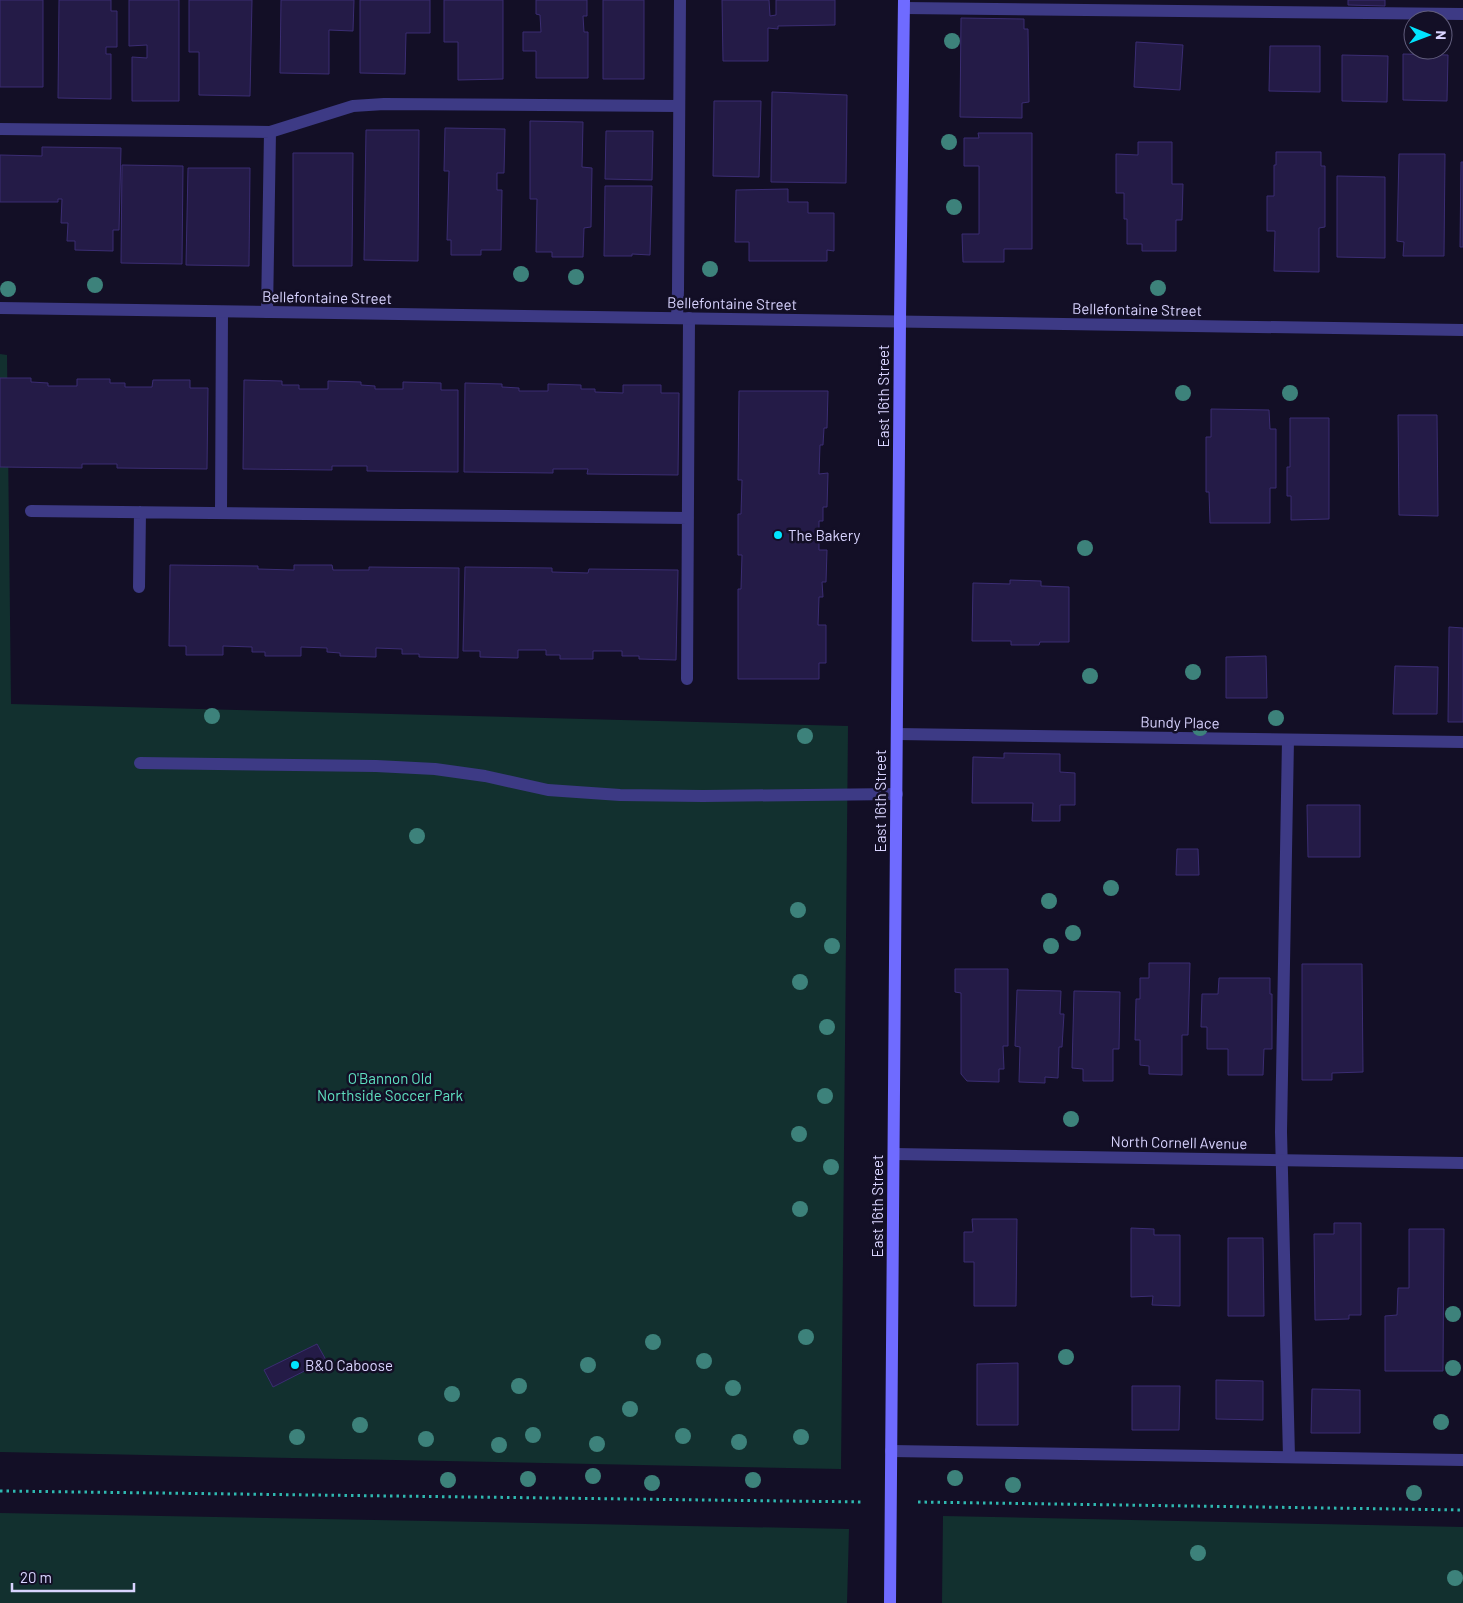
<svg xmlns="http://www.w3.org/2000/svg" width="1463" height="1603" viewBox="0 0 1463 1603" font-family="Barlow,sans-serif">
	<style>
		.green { fill: #12302f }
		.building { fill: #241b47; stroke: #3b2d73 }
		.lines { fill: none; stroke-linecap: round; stroke-linejoin: round }
		.path { stroke: #2fb8b0; stroke-width: 3; stroke-dasharray: 2.5 4; stroke-linecap: butt }
		.lane { stroke: #3d3a85; stroke-width: 12 }
		.street { stroke: #3d3a85; stroke-width: 12 }
		.secondary { stroke: #6f6bff; stroke-width: 12 }
		.tree { fill: #3d827b }
		.poi-dot { fill: #00e5ff; stroke: #130f26; stroke-width: 2 }
		.labels { text-anchor: middle; dominant-baseline: central; stroke-width: 5; stroke-linejoin: round; paint-order: stroke }
		.street-label { font-size: 15px; fill: #d9d4ff; stroke: #130f26 }
		.poi-label { font-size: 15px; fill: #d9d4ff; stroke: #130f26; text-anchor: start }
		.park-label { font-size: 15px; fill: #5fe0c0; stroke: #130f26 }
	</style>
	<rect width="100%" height="100%" fill="#130f26"/>
	<path class="green" d="M 0,354 L 7,355 L 11,704 L 848,726 L 841,1469 L 0,1452 Z
		M 0,1513 L 849,1529 L 847,1603 L 0,1603 Z
		M 943,1516 L 1463,1527 L 1463,1603 L 942,1603 Z"/>
	<path class="building" d="M 0,0 L 43,0 L 43,87 L 0,87 Z
		M 59,0 L 111,0 L 111,11 L 117,11 L 117,47 L 106,47 L 106,54 L 111,54 L 111,99 L 58,98 Z
		M 129,0 L 179,0 L 179,101 L 132,101 L 132,57 L 147,58 L 147,45 L 129,46 Z
		M 189,0 L 252,0 L 250,96 L 199,95 L 199,52 L 189,52 Z
		M 281,0 L 354,0 L 353,31 L 329,30 L 329,74 L 280,73 Z
		M 360,0 L 430,0 L 430,33 L 406,33 L 405,74 L 360,73 Z
		M 444,0 L 503,0 L 503,79 L 458,80 L 458,42 L 444,42 Z
		M 536,0 L 587,0 L 587,16 L 583,16 L 584,32 L 588,32 L 588,78 L 536,78 L 536,51 L 523,51 L 523,32 L 541,32 L 540,15 L 536,14 Z
		M 603,0 L 644,0 L 644,79 L 603,79 Z
		M 722,0 L 769,0 L 770,16 L 776,15 L 776,0 L 835,0 L 835,25 L 778,26 L 778,29 L 768,28 L 768,61 L 723,61 Z
		M 1348,0 L 1385,0 L 1385,6 L 1348,5 Z
		M 961,18 L 1024,19 L 1024,29 L 1028,29 L 1029,102 L 1022,103 L 1022,118 L 960,117 Z
		M 1136,42 L 1183,45 L 1180,90 L 1134,87 Z
		M 1270,46 L 1320,46 L 1320,92 L 1269,91 Z
		M 1403,54 L 1448,55 L 1447,101 L 1403,100 Z
		M 1342,55 L 1388,56 L 1387,102 L 1342,101 Z
		M 772,92 L 847,95 L 846,183 L 771,182 Z
		M 714,101 L 761,101 L 759,177 L 713,176 Z
		M 530,121 L 583,122 L 582,167 L 592,168 L 591,227 L 584,228 L 583,257 L 552,257 L 552,252 L 536,252 L 537,199 L 530,199 Z
		M 445,128 L 505,129 L 504,173 L 497,173 L 497,190 L 502,190 L 501,250 L 481,250 L 481,255 L 451,255 L 451,240 L 447,240 L 449,171 L 444,171 Z
		M 366,130 L 419,130 L 418,261 L 364,260 Z
		M 606,131 L 653,131 L 652,180 L 605,179 Z
		M 978,133 L 1032,133 L 1032,249 L 1004,249 L 1004,262 L 963,262 L 962,234 L 979,234 L 979,166 L 964,166 L 964,138 L 979,138 Z
		M 1138,142 L 1172,142 L 1172,184 L 1183,184 L 1182,220 L 1176,220 L 1176,251 L 1142,251 L 1142,244 L 1127,244 L 1127,219 L 1124,219 L 1124,193 L 1116,193 L 1116,154 L 1138,155 Z
		M 42,147 L 121,148 L 119,230 L 113,230 L 113,251 L 75,250 L 75,241 L 67,241 L 68,223 L 61,223 L 62,199 L 58,199 L 58,202 L 0,202 L 0,155 L 42,156 Z
		M 1276,152 L 1321,152 L 1321,166 L 1325,166 L 1325,227 L 1319,228 L 1319,272 L 1274,271 L 1275,231 L 1267,231 L 1267,196 L 1274,196 L 1274,165 L 1276,165 Z
		M 293,153 L 353,153 L 352,266 L 293,266 Z
		M 1399,154 L 1445,154 L 1444,256 L 1403,256 L 1404,242 L 1397,241 Z
		M 1461,162 L 1463,162 L 1463,247 L 1460,247 Z
		M 122,165 L 183,166 L 182,264 L 121,263 Z
		M 188,168 L 250,168 L 249,266 L 186,265 Z
		M 1337,176 L 1385,177 L 1385,258 L 1337,257 Z
		M 605,186 L 652,186 L 650,255 L 632,254 L 632,256 L 604,256 Z
		M 788,189 L 788,202 L 808,202 L 808,213 L 834,213 L 834,251 L 827,250 L 827,261 L 749,261 L 749,242 L 735,242 L 736,190 Z
		M 0,378 L 31,378 L 31,382 L 48,383 L 48,386 L 77,386 L 77,379 L 110,379 L 110,383 L 125,383 L 125,387 L 152,387 L 153,380 L 190,380 L 190,388 L 208,388 L 207,469 L 117,468 L 117,464 L 82,464 L 82,468 L 0,467 Z
		M 244,380 L 282,381 L 282,385 L 299,385 L 299,389 L 328,389 L 328,381 L 361,382 L 361,385 L 375,386 L 375,389 L 403,389 L 403,382 L 441,383 L 441,390 L 458,390 L 458,472 L 367,471 L 367,466 L 332,466 L 332,470 L 243,469 Z
		M 465,383 L 502,384 L 502,387 L 519,388 L 519,391 L 548,391 L 548,384 L 581,385 L 581,389 L 595,389 L 595,392 L 623,393 L 623,385 L 661,385 L 661,393 L 679,393 L 678,475 L 587,474 L 588,469 L 553,469 L 553,473 L 464,472 Z
		M 739,391 L 828,391 L 827,428 L 824,428 L 823,445 L 820,445 L 819,474 L 828,473 L 827,507 L 823,507 L 823,521 L 819,521 L 819,550 L 827,550 L 826,582 L 822,582 L 823,597 L 819,597 L 818,625 L 826,625 L 826,663 L 819,663 L 819,679 L 738,679 L 738,589 L 741,589 L 742,555 L 738,555 L 738,514 L 741,514 L 742,480 L 738,480 Z
		M 1211,409 L 1269,410 L 1270,429 L 1276,429 L 1276,488 L 1270,488 L 1270,523 L 1210,523 L 1209,492 L 1206,492 L 1206,437 L 1211,437 Z
		M 1398,415 L 1437,415 L 1438,516 L 1399,515 Z
		M 1290,418 L 1329,418 L 1329,519 L 1291,520 L 1291,496 L 1287,496 L 1287,467 L 1290,467 Z
		M 170,565 L 258,566 L 258,569 L 294,570 L 294,565 L 332,565 L 333,570 L 369,570 L 369,567 L 459,568 L 458,658 L 419,657 L 419,654 L 402,654 L 402,649 L 376,648 L 376,657 L 340,656 L 340,653 L 327,652 L 327,648 L 301,647 L 301,656 L 265,656 L 265,652 L 252,652 L 252,647 L 223,646 L 223,655 L 186,655 L 186,646 L 169,646 Z
		M 465,567 L 552,568 L 552,572 L 588,573 L 589,569 L 678,570 L 676,660 L 639,659 L 639,656 L 622,656 L 622,651 L 593,651 L 593,659 L 560,659 L 560,655 L 546,655 L 546,650 L 518,650 L 518,658 L 480,657 L 480,651 L 463,651 Z
		M 1010,580 L 1041,581 L 1041,586 L 1069,587 L 1069,642 L 1040,642 L 1039,645 L 1011,645 L 1011,641 L 972,641 L 973,583 L 1010,584 Z
		M 1449,627 L 1463,628 L 1463,722 L 1448,722 Z
		M 1266,656 L 1267,698 L 1226,698 L 1226,657 Z
		M 1395,666 L 1438,667 L 1437,714 L 1393,714 Z
		M 1004,753 L 1060,754 L 1060,772 L 1075,773 L 1075,805 L 1060,805 L 1060,821 L 1032,821 L 1033,803 L 972,803 L 973,757 L 1004,758 Z
		M 1307,805 L 1360,805 L 1360,857 L 1308,857 Z
		M 1177,849 L 1198,849 L 1199,875 L 1176,875 Z
		M 1149,963 L 1190,963 L 1188,1035 L 1182,1035 L 1182,1075 L 1149,1074 L 1149,1066 L 1140,1065 L 1140,1040 L 1135,1040 L 1136,999 L 1140,999 L 1140,978 L 1149,978 Z
		M 1302,964 L 1362,964 L 1363,1072 L 1332,1073 L 1332,1080 L 1302,1080 Z
		M 955,969 L 1008,969 L 1008,1046 L 1003,1046 L 1004,1069 L 999,1069 L 999,1082 L 967,1081 L 961,1074 L 961,993 L 955,992 Z
		M 1219,978 L 1270,978 L 1270,994 L 1272,994 L 1272,1049 L 1264,1049 L 1263,1075 L 1228,1075 L 1228,1049 L 1207,1049 L 1207,1027 L 1201,1027 L 1202,994 L 1218,994 Z
		M 1017,990 L 1061,991 L 1060,1014 L 1064,1014 L 1062,1047 L 1059,1047 L 1058,1078 L 1045,1077 L 1045,1083 L 1019,1082 L 1020,1047 L 1015,1046 Z
		M 1074,991 L 1120,992 L 1119,1049 L 1113,1049 L 1113,1081 L 1083,1081 L 1083,1069 L 1072,1068 Z
		M 972,1219 L 1017,1219 L 1016,1306 L 974,1306 L 974,1262 L 964,1262 L 964,1232 L 973,1232 Z
		M 1334,1223 L 1361,1223 L 1361,1315 L 1349,1315 L 1349,1319 L 1315,1320 L 1314,1234 L 1334,1234 Z
		M 1131,1228 L 1154,1229 L 1154,1235 L 1180,1235 L 1180,1306 L 1152,1305 L 1153,1296 L 1131,1297 Z
		M 1409,1229 L 1444,1229 L 1443,1371 L 1385,1371 L 1385,1316 L 1397,1315 L 1398,1288 L 1409,1288 Z
		M 1228,1238 L 1263,1238 L 1264,1316 L 1228,1316 Z
		M 317,1344 L 326,1360 L 273,1387 L 264,1370 Z
		M 1018,1363 L 1018,1425 L 977,1425 L 977,1364 Z
		M 1216,1380 L 1263,1381 L 1263,1420 L 1216,1419 Z
		M 1132,1386 L 1180,1386 L 1179,1430 L 1132,1430 Z
		M 1312,1389 L 1360,1390 L 1360,1433 L 1311,1433 Z"/>
	<g class="lines">
		<path class="path" d="M 0,1491 L 864,1502
			M 918,1502 L 1463,1510"/>
		<path class="lane" d="M 904,8 L 1463,14
			M 0,129 L 270,132 L 353,106 L 384,104 L 678,106
			M 267,312 L 270,132
			M 677,318 L 678,290 L 680,0
			M 31,511 L 688,518
			M 221,513 L 222,312
			M 139,587 L 140,512
			M 687,679 L 689,318
			M 1288,740 L 1281,1132 L 1289,1457
			M 140,763 L 376,766 L 435,769 L 485,776 L 548,790 L 620,795 L 703,796 L 897,794
			M 891,1451 L 1463,1460"/>
		<path class="street" d="M 0,308 L 1463,330
			M 897,734 L 1463,742
			M 894,1154 L 1463,1163"/>
		<path class="secondary" d="M 890,1603 L 900,321 L 904,0"/>
	</g>
	<g class="tree">
		<circle cx="952" cy="41" r="8"/>
		<circle cx="949" cy="142" r="8"/>
		<circle cx="954" cy="207" r="8"/>
		<circle cx="710" cy="269" r="8"/>
		<circle cx="521" cy="274" r="8"/>
		<circle cx="576" cy="277" r="8"/>
		<circle cx="95" cy="285" r="8"/>
		<circle cx="1158" cy="288" r="8"/>
		<circle cx="8" cy="289" r="8"/>
		<circle cx="1183" cy="393" r="8"/>
		<circle cx="1290" cy="393" r="8"/>
		<circle cx="1085" cy="548" r="8"/>
		<circle cx="1193" cy="672" r="8"/>
		<circle cx="1090" cy="676" r="8"/>
		<circle cx="212" cy="716" r="8"/>
		<circle cx="1276" cy="718" r="8"/>
		<circle cx="1200" cy="728" r="8"/>
		<circle cx="805" cy="736" r="8"/>
		<circle cx="417" cy="836" r="8"/>
		<circle cx="1111" cy="888" r="8"/>
		<circle cx="1049" cy="901" r="8"/>
		<circle cx="798" cy="910" r="8"/>
		<circle cx="1073" cy="933" r="8"/>
		<circle cx="832" cy="946" r="8"/>
		<circle cx="1051" cy="946" r="8"/>
		<circle cx="800" cy="982" r="8"/>
		<circle cx="827" cy="1027" r="8"/>
		<circle cx="825" cy="1096" r="8"/>
		<circle cx="1071" cy="1119" r="8"/>
		<circle cx="799" cy="1134" r="8"/>
		<circle cx="831" cy="1167" r="8"/>
		<circle cx="800" cy="1209" r="8"/>
		<circle cx="1453" cy="1314" r="8"/>
		<circle cx="806" cy="1337" r="8"/>
		<circle cx="653" cy="1342" r="8"/>
		<circle cx="1066" cy="1357" r="8"/>
		<circle cx="704" cy="1361" r="8"/>
		<circle cx="588" cy="1365" r="8"/>
		<circle cx="1453" cy="1368" r="8"/>
		<circle cx="519" cy="1386" r="8"/>
		<circle cx="733" cy="1388" r="8"/>
		<circle cx="452" cy="1394" r="8"/>
		<circle cx="630" cy="1409" r="8"/>
		<circle cx="1441" cy="1422" r="8"/>
		<circle cx="360" cy="1425" r="8"/>
		<circle cx="533" cy="1435" r="8"/>
		<circle cx="683" cy="1436" r="8"/>
		<circle cx="297" cy="1437" r="8"/>
		<circle cx="801" cy="1437" r="8"/>
		<circle cx="426" cy="1439" r="8"/>
		<circle cx="739" cy="1442" r="8"/>
		<circle cx="597" cy="1444" r="8"/>
		<circle cx="499" cy="1445" r="8"/>
		<circle cx="593" cy="1476" r="8"/>
		<circle cx="955" cy="1478" r="8"/>
		<circle cx="528" cy="1479" r="8"/>
		<circle cx="448" cy="1480" r="8"/>
		<circle cx="753" cy="1480" r="8"/>
		<circle cx="652" cy="1483" r="8"/>
		<circle cx="1013" cy="1485" r="8"/>
		<circle cx="1414" cy="1493" r="8"/>
		<circle cx="1198" cy="1553" r="8"/>
		<circle cx="1455" cy="1578" r="8"/>
	</g>
	<g class="poi-dot">
		<circle cx="778" cy="535" r="5"/>
		<circle cx="295" cy="1365" r="5"/>
	</g>
	<g class="labels">
		<g class="street-label">
			<text transform="translate(327 297) rotate(1)">Bellefontaine Street</text>
			<text transform="translate(732 303) rotate(1)">Bellefontaine Street</text>
			<text transform="translate(1137 309) rotate(1)">Bellefontaine Street</text>
			<text transform="translate(883 396) rotate(-90)">East 16th Street</text>
			<text transform="translate(1180 722) rotate(1)">Bundy Place</text>
			<text transform="translate(880 801) rotate(-90)">East 16th Street</text>
			<text transform="translate(1179 1142) rotate(1)">North Cornell Avenue</text>
			<text transform="translate(877 1206) rotate(-90)">East 16th Street</text>
		</g>
		<g class="poi-label">
			<text x="788" y="535">The Bakery</text>
			<text x="305" y="1365">B&amp;O Caboose</text>
		</g>
		<g class="park-label">
			<text x="390" y="1078">O'Bannon Old<tspan x="390" dy="17">Northside Soccer Park</tspan></text>
		</g>
	</g>
	<g transform="translate(1428 35) rotate(91)"><circle r="24" fill="#130f26" stroke="#625e7d"/>
	<path d="M0-4L9 19L0 12L-9 19Z" fill="#00e5ff"/>
	<text y="-8" font-size="14" font-weight="bold" text-anchor="middle" fill="#d9d4ff">N</text>
	</g>
	<path d="M12 1583v8h122v-8" fill="none" stroke="#d9d4ff" stroke-width="2.5"/>
	<text x="20" y="1583" font-size="15" fill="#d9d4ff" stroke="#130f26" stroke-width="4" paint-order="stroke">20 m</text>
</svg>
